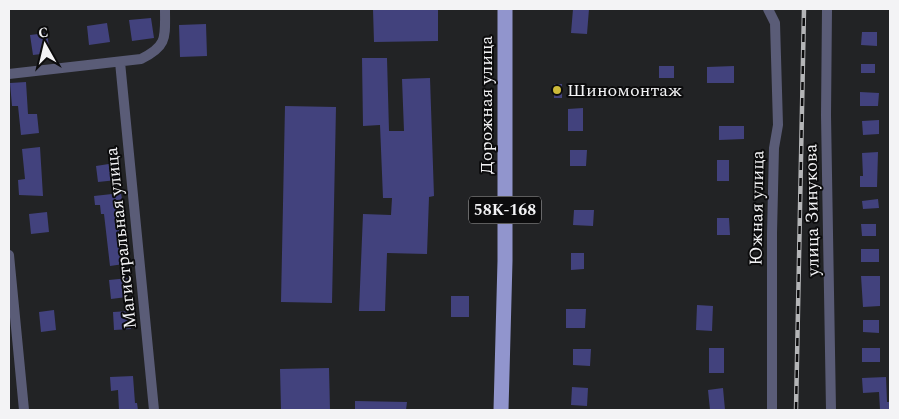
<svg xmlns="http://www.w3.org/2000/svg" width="899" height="419" viewBox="0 0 899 419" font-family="Spectral,serif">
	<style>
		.building { fill: #42427d }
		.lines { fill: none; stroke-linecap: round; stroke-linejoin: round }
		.street { stroke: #5a5c77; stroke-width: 10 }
		.primary { stroke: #9195cd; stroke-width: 15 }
		.rail-casing { stroke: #b4b5b7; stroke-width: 4.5 }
		.rail { stroke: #0c0c0d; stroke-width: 2.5; stroke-dasharray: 8; stroke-linecap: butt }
		.poi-dot { fill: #ccb939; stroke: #0c0c0d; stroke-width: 2 }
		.labels { text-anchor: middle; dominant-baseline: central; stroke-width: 4; stroke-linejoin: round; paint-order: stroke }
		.shield { fill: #0c0c0d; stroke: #aeaeaf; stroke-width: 1 }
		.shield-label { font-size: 16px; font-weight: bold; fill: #f3f3f5 }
		.poi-label { font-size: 18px; fill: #f3f3f5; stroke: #0c0c0d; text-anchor: start }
		.street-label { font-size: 18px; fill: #f3f3f5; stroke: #0c0c0d }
	</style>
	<rect width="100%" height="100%" fill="#222325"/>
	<path class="building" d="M 373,9 L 438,9 L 438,41 L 374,42 Z
		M 573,9 L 589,9 L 587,34 L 571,33 Z
		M 151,18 L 154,38 L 132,41 L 129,20 Z
		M 107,23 L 110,42 L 89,45 L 87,26 Z
		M 206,24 L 207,56 L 180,57 L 179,25 Z
		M 862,32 L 877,32 L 877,46 L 861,45 Z
		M 47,33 L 50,53 L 33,55 L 30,35 Z
		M 362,58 L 387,58 L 389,131 L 404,131 L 402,79 L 430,78 L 434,196 L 429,197 L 427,254 L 387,253 L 385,311 L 359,311 L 363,214 L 391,215 L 392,198 L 383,198 L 380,125 L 363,126 Z
		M 861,64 L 875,64 L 875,73 L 861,73 Z
		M 659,66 L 674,66 L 674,78 L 659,78 Z
		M 734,66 L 734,83 L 707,83 L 707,67 Z
		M 26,82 L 28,114 L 37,114 L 39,133 L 21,135 L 18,106 L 12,106 L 10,83 Z
		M 554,84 L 562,84 L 562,98 L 554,98 Z
		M 860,92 L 879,93 L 878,106 L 860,106 Z
		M 285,106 L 336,107 L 332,303 L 281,302 Z
		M 583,108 L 583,131 L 568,131 L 568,109 Z
		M 879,120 L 879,134 L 863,135 L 862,121 Z
		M 719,126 L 744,126 L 744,139 L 719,140 Z
		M 40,147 L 43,196 L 19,195 L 18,180 L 25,179 L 22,149 Z
		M 570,150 L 587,150 L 586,166 L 570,166 Z
		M 878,152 L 877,187 L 860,187 L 860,176 L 863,176 L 862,153 Z
		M 717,160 L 729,160 L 729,181 L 717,181 Z
		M 115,163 L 117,180 L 98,182 L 96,166 Z
		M 121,193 L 124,211 L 117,212 L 124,264 L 110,266 L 104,214 L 101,214 L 100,205 L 95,205 L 94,196 Z
		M 878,199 L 879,208 L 863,209 L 862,201 Z
		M 574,210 L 594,210 L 593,226 L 573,225 Z
		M 47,212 L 49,232 L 31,234 L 29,214 Z
		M 717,218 L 729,218 L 730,235 L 717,235 Z
		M 861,224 L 876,224 L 876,236 L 862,236 Z
		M 861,249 L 879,249 L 879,262 L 861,262 Z
		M 571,253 L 584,253 L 584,269 L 571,270 Z
		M 861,276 L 880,276 L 880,306 L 863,307 Z
		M 129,278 L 130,290 L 126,290 L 127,297 L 111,299 L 109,280 Z
		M 451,296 L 469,296 L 469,317 L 451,317 Z
		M 697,305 L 713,306 L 712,331 L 696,330 Z
		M 566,309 L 586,309 L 585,328 L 566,328 Z
		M 54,310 L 56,330 L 41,332 L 39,312 Z
		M 130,311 L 131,329 L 114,330 L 113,312 Z
		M 863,320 L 879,320 L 879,333 L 863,332 Z
		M 709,348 L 724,348 L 724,373 L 709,373 Z
		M 862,348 L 880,348 L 880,362 L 862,362 Z
		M 573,349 L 591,349 L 590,366 L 573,365 Z
		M 329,368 L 330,410 L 281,410 L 280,369 Z
		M 133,376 L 135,403 L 137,403 L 138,410 L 119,410 L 118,390 L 111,391 L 110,377 Z
		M 886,377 L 887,402 L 890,402 L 890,410 L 880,410 L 879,392 L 863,393 L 862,378 Z
		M 572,387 L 588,388 L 587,406 L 571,405 Z
		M 723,388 L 725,410 L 710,410 L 708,390 Z
		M 355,401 L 407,402 L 406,410 L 355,410 Z"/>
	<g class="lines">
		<path class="street" d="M 768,9 L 775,23 L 778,125 L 774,148 L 772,233 L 772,410
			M 827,9 L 826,115 L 831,410
			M 120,62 L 154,410
			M 9,74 L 141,59 C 168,46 165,37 165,9
			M 9,255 L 24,410"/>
		<path class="primary" d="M 501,410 L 505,261 L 505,9"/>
		<g class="rail-casing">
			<path id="rail" d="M 796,410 L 804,9"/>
		</g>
		<use href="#rail" class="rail"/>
	</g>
	<circle class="poi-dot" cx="557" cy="90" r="5"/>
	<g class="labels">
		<rect class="shield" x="469" y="196.5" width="72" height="27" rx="4"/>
		<g class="shield-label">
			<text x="505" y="210">58К-168</text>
		</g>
		<g class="poi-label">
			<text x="567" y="90">Шиномонтаж</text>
		</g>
		<g class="street-label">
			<text transform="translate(486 105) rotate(-90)">Дорожная улица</text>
			<text transform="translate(757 208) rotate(-89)">Южная улица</text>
			<text transform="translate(812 210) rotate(-91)">улица Зинукова</text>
			<text transform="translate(121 238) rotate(-96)">Магистральная улица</text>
		</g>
	</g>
	<rect width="899" height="419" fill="none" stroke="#f3f3f5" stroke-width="20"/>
	<g transform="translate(45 45) rotate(352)" stroke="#0c0c0d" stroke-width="4" paint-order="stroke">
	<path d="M0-4L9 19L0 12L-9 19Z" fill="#f3f3f5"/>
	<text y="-8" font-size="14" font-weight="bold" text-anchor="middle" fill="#f3f3f5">С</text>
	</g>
</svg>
